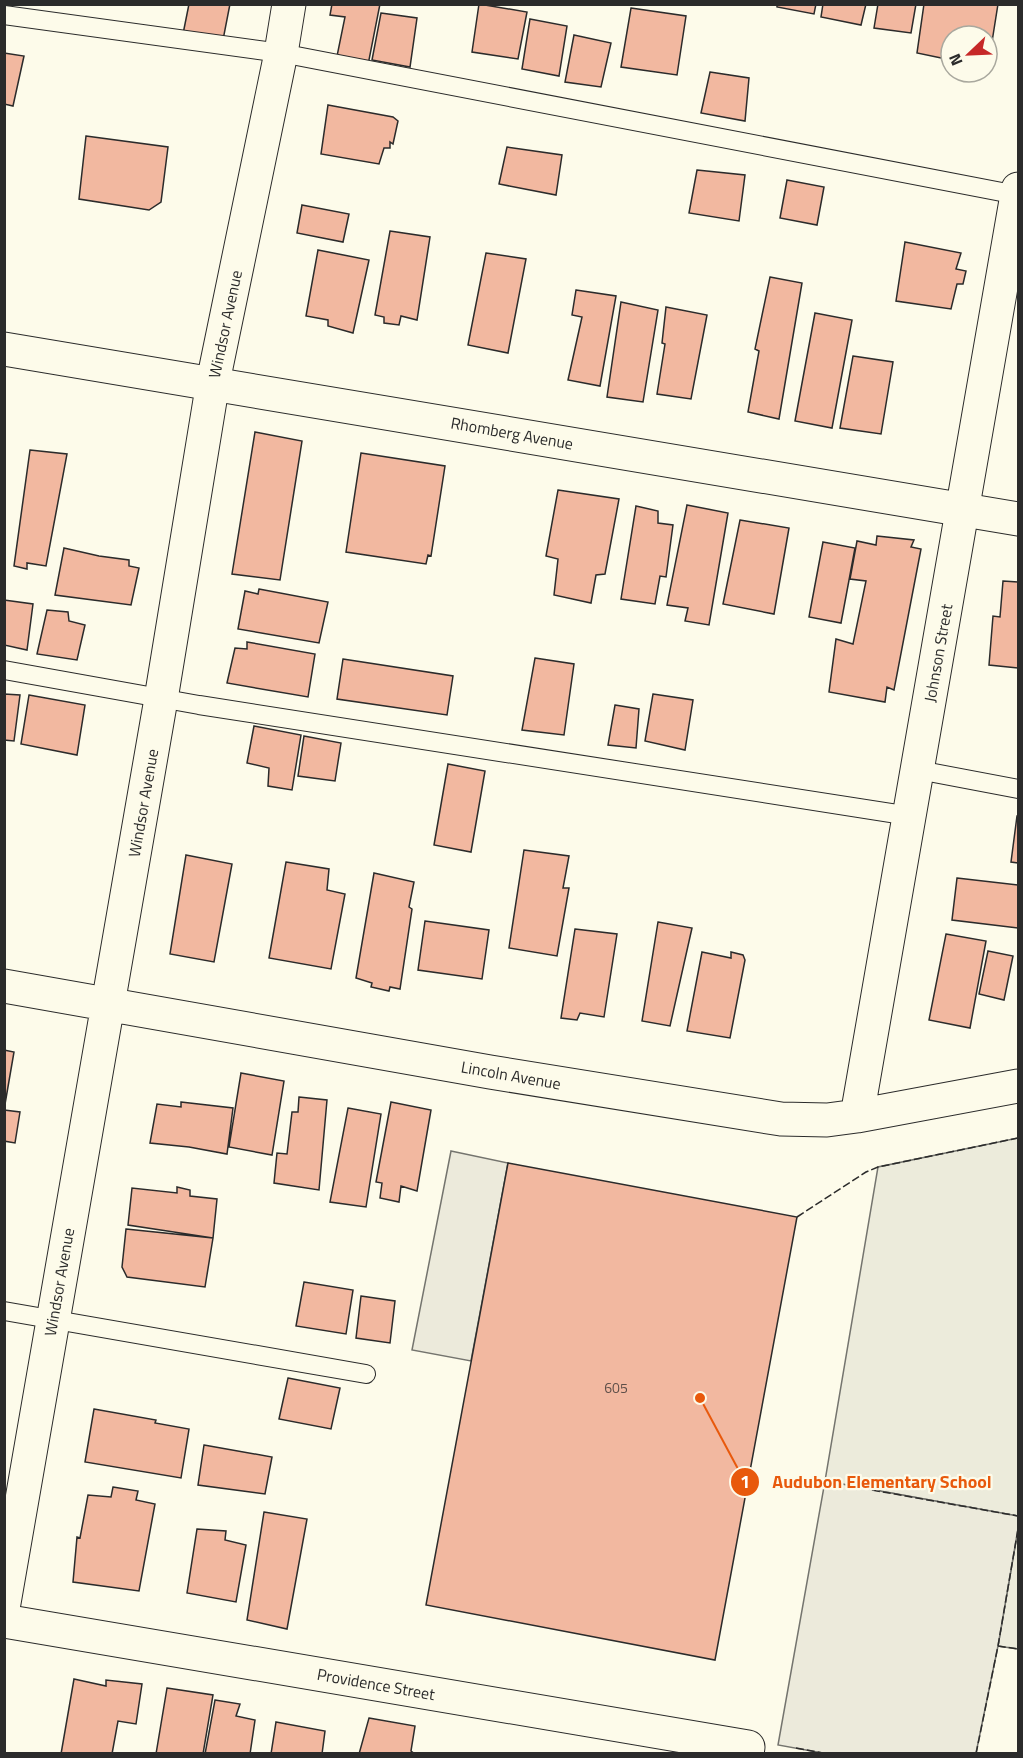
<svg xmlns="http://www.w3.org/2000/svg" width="1023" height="1758" viewBox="0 0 1023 1758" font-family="'Titillium Web',sans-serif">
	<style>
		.green { fill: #ecebdb; stroke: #74746e; stroke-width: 1.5 }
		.parking { fill: #eceadb; stroke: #74746e; stroke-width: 1.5 }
		.building { fill: #f2b8a0; stroke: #2b2b2b; stroke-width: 1.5 }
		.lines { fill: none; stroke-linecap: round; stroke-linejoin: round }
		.service-casing { stroke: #2b2b2b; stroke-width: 20 }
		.minor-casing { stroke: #2b2b2b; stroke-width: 35 }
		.secondary-casing { stroke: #2b2b2b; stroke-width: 35 }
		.service { stroke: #fdfbea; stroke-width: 18 }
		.minor { stroke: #fdfbea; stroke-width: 33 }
		.secondary { stroke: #fdfbea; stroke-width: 33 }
		.fence { stroke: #2b2b2b; stroke-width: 1.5; stroke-dasharray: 8 3; stroke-linecap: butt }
		.labels { text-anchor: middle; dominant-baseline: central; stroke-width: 4.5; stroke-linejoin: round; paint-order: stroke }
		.number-label { font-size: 14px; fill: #5d4e48 }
		.street-label { font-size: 16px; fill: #2b2b2b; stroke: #fdfbea }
		.leader { fill: none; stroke: #e8590c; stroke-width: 2 }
		.callout-dot { fill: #e8590c; stroke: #fdfbea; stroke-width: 2 }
		.mark-label { font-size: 18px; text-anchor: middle; font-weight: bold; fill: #fff }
		.callout-label { font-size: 18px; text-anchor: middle; font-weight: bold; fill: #e8590c; stroke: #fdfbea; stroke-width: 4.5; stroke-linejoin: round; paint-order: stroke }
	</style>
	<rect width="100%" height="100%" fill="#fdfbea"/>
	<path class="green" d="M 1018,1138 L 1018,1516 L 825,1481 L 878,1167 Z
		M 1018,1529 L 1018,1649 L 998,1646 Z"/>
	<path class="parking" d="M 451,1151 L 508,1163 L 471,1361 L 412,1350 Z
		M 825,1481 L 1018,1516 L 1018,1529 L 998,1646 L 976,1753 L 828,1754 L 778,1745 Z"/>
	<path class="building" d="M 189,4 L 230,4 L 223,40 L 183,34 Z
		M 332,4 L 380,4 L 368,65 L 336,61 L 345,17 L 330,15 Z
		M 479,4 L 527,12 L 518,59 L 472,52 Z
		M 777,4 L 816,4 L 814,14 L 777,7 Z
		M 823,4 L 866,4 L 861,25 L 821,17 Z
		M 878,4 L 916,4 L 911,33 L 874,28 Z
		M 924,4 L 998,4 L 988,67 L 987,36 L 951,36 L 951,60 L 917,53 Z
		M 631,8 L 686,16 L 677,75 L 621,67 Z
		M 381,13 L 417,18 L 410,67 L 372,60 Z
		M 530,19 L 567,26 L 559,76 L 522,69 Z
		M 574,35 L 611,43 L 601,87 L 565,82 Z
		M 4,53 L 24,56 L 13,106 L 4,104 Z
		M 710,72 L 749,78 L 745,121 L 701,113 Z
		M 328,105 L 393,117 L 398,121 L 393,144 L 390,142 L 390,148 L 384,148 L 379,164 L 321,154 Z
		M 86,136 L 168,147 L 161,202 L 149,210 L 79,199 Z
		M 507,147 L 562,155 L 556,195 L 499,184 Z
		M 697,170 L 745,175 L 739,221 L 689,213 Z
		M 787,180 L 824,187 L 817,225 L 780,218 Z
		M 302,205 L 349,214 L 343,242 L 297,233 Z
		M 390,231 L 430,237 L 417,320 L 401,316 L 399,325 L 384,323 L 384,317 L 375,315 Z
		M 905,242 L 961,253 L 956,269 L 966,271 L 963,284 L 957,284 L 951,309 L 896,301 Z
		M 318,250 L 369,260 L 353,333 L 328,326 L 328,320 L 306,316 Z
		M 486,253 L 526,259 L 508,353 L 468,345 Z
		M 770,277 L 802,283 L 779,419 L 748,412 L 759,351 L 755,349 Z
		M 576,290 L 616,296 L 600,386 L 568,380 L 582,317 L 572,315 Z
		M 621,302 L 658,310 L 643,402 L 607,397 Z
		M 666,307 L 707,315 L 691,399 L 657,394 L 665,344 L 662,343 Z
		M 815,313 L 852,320 L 832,428 L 795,421 Z
		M 853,356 L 893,362 L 881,434 L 840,428 Z
		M 255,432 L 302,441 L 280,580 L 232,574 Z
		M 30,450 L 67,454 L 46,566 L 27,563 L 27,569 L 14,566 Z
		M 361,453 L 445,466 L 431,556 L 428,555 L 426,564 L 346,552 Z
		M 558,490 L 619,499 L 605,574 L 596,575 L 591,603 L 554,595 L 558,559 L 546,556 Z
		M 687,505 L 728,513 L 709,625 L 685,621 L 688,608 L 667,605 Z
		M 636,506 L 658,511 L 658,523 L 673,525 L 666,577 L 660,576 L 655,604 L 621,599 Z
		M 740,520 L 789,528 L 774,614 L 723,604 Z
		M 877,536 L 914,540 L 911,547 L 921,549 L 894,690 L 887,687 L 885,702 L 829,692 L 836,639 L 853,644 L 866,581 L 850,579 L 857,541 L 876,545 Z
		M 823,542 L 855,548 L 841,623 L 809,617 Z
		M 64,548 L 99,556 L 129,560 L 129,566 L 139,568 L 131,605 L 55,595 Z
		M 1003,581 L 1018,582 L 1018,668 L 989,665 L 993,616 L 1000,617 Z
		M 259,589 L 328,602 L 319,643 L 238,629 L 245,591 L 258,594 Z
		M 4,600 L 33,604 L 27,650 L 4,645 Z
		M 47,610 L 68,612 L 69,621 L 85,625 L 77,660 L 37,654 Z
		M 247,642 L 315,654 L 308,697 L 227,683 L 235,648 L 247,649 Z
		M 535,658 L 574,664 L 564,735 L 522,730 Z
		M 343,659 L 453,676 L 447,715 L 337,699 Z
		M 4,694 L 20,695 L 14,741 L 4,740 Z
		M 653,694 L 693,700 L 685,750 L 645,741 Z
		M 29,695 L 85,705 L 77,755 L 21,744 Z
		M 615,705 L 639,709 L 636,748 L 608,745 Z
		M 254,726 L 301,735 L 292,790 L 268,786 L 269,768 L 247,763 Z
		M 304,736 L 341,743 L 335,781 L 298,776 Z
		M 448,764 L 485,771 L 471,852 L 434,845 Z
		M 1017,816 L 1018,816 L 1018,863 L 1011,862 Z
		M 524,850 L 569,856 L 563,888 L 569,888 L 557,956 L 509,948 Z
		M 186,855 L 232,864 L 214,962 L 170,954 Z
		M 286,862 L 329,869 L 327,890 L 345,894 L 331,969 L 269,958 Z
		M 374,873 L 414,882 L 409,907 L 412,909 L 400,989 L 390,987 L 389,991 L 371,987 L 372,983 L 356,978 Z
		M 957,878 L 1018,885 L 1018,928 L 952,920 Z
		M 425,921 L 489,930 L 482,979 L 418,970 Z
		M 658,922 L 692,928 L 670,1026 L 642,1021 Z
		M 575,929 L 617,934 L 604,1017 L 580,1013 L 577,1020 L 561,1018 Z
		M 946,934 L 986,941 L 970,1028 L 929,1020 Z
		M 988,951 L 1013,956 L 1004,1000 L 979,994 Z
		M 702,952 L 731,958 L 731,952 L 743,955 L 745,960 L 730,1038 L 687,1031 Z
		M 4,1050 L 14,1052 L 4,1110 Z
		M 241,1073 L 284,1081 L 272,1155 L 229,1147 Z
		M 299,1097 L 327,1100 L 319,1190 L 274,1183 L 277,1153 L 287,1154 L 292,1112 L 298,1112 Z
		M 181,1102 L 233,1108 L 227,1154 L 189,1147 L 150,1143 L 157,1104 L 181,1107 Z
		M 391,1102 L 431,1110 L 417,1191 L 401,1186 L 399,1202 L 380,1198 L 382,1183 L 376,1182 Z
		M 348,1108 L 381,1114 L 366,1207 L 330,1202 Z
		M 4,1110 L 20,1112 L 15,1143 L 4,1141 Z
		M 508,1163 L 797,1217 L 715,1660 L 426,1605 Z
		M 177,1187 L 190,1190 L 190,1196 L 217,1199 L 213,1238 L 128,1225 L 132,1188 L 177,1193 Z
		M 126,1229 L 213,1238 L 205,1287 L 127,1277 L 122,1267 Z
		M 304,1282 L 353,1290 L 346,1334 L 296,1326 Z
		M 361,1296 L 395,1301 L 390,1343 L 356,1338 Z
		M 288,1378 L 340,1388 L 331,1429 L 279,1419 Z
		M 94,1409 L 156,1420 L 155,1423 L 189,1429 L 181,1478 L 85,1462 Z
		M 204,1445 L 272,1457 L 265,1494 L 198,1485 Z
		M 113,1487 L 138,1491 L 136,1500 L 155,1504 L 139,1591 L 73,1582 L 77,1537 L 80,1538 L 88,1495 L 111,1497 Z
		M 264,1512 L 307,1519 L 287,1629 L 247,1620 Z
		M 197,1529 L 226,1531 L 225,1540 L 246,1545 L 236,1602 L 187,1593 Z
		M 74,1679 L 106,1686 L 106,1680 L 142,1684 L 136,1724 L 118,1721 L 112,1754 L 61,1754 Z
		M 167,1688 L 213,1695 L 203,1754 L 156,1754 Z
		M 215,1700 L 240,1704 L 236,1716 L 255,1720 L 250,1754 L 205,1754 Z
		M 369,1718 L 415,1726 L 411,1751 L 415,1754 L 359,1754 Z
		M 276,1722 L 325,1731 L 322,1754 L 271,1754 Z"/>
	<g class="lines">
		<g class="service-casing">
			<path id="service" d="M 4,15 L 281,53 L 1017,195
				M 4,670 L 199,705 L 910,816
				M 918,770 L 1018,789
				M 4,1311 L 366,1374"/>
		</g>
		<g class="minor-casing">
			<path id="minor" d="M 4,986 L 490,1072 L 781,1119 L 827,1120 L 857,1116 L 1018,1086
				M 857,1116 L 1018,189
				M 4,1603 L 161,699 L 213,382 L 281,53 L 289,4
				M 4,1621 L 748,1747 L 747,1754"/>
		</g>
		<g class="secondary-casing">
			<path id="secondary" d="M 4,349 L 1018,519"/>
		</g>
		<use href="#service" class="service"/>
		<use href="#minor" class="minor"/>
		<use href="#secondary" class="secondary"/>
		<path class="fence" d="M 797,1217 L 866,1172 L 878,1167 L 1018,1138
			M 872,1490 L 1018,1516
			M 998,1646 L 1018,1529
			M 796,1748 L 828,1754
			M 976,1754 L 998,1646 L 1018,1649"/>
	</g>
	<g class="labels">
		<g class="number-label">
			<text x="616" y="1387">605</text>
		</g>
		<g class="street-label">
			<text transform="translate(225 324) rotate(-78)">Windsor Avenue</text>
			<text transform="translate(512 433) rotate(10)">Rhomberg Avenue</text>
			<text transform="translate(938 653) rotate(-80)">Johnson Street</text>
			<text transform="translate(143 803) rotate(-80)">Windsor Avenue</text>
			<text transform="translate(511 1075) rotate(10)">Lincoln Avenue</text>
			<text transform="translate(59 1282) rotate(-80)">Windsor Avenue</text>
			<text transform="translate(376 1684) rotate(10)">Providence Street</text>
		</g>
	</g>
	<path class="leader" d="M700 1398L745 1482"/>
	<g class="callout-dot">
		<circle cx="700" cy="1398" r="6"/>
		<circle cx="745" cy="1482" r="15"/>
	</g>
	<g class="mark-label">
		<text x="745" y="1488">1</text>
	</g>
	<g class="callout-label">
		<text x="882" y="1488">Audubon Elementary School</text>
	</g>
	<rect width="1023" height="1758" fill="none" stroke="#2b2b2b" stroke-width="12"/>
	<g transform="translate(969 54) rotate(247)"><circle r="28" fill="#fdfbea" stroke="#a9a89e" stroke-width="1.5"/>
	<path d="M0-4.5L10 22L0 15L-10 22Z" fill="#c62828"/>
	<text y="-9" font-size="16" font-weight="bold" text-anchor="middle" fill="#2b2b2b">N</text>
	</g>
</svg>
